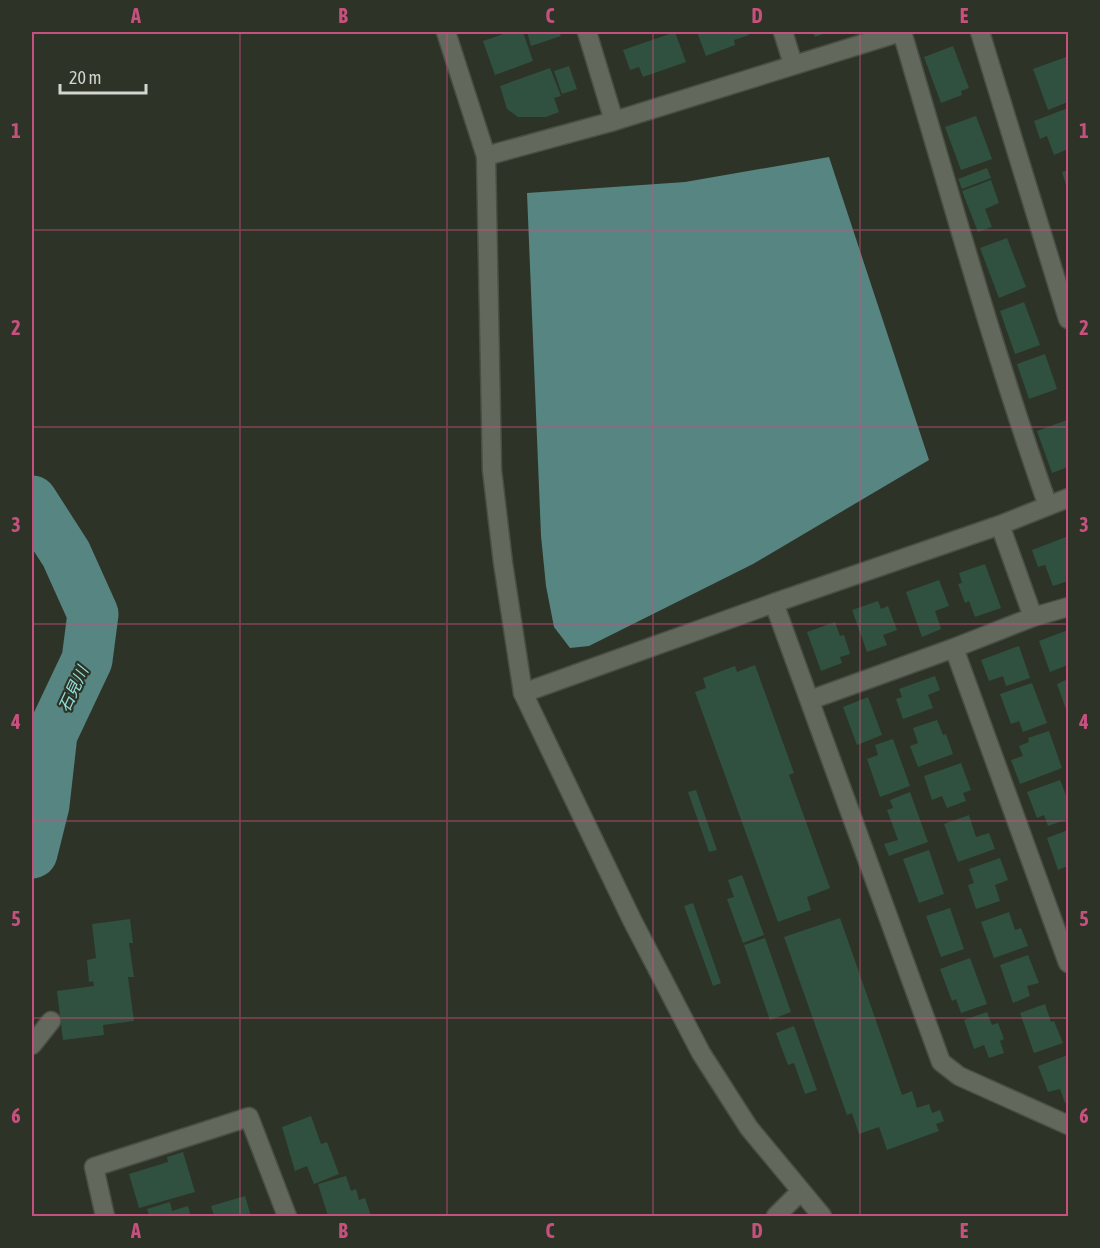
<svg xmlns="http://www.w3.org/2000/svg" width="1100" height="1248" viewBox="0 0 1100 1248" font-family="'Asap Condensed','Noto Sans JP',sans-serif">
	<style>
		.water { fill: #578581 }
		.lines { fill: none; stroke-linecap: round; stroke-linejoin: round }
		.river { stroke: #578581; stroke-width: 51 }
		.building { fill: #30513f }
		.minor-casing { stroke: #4a4f45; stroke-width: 21 }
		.tertiary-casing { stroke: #4a4f45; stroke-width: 21 }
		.minor { stroke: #62695c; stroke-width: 18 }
		.tertiary { stroke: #62695c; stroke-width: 18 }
		.grid { fill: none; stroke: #c7517e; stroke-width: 1.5; stroke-opacity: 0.55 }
		.labels { text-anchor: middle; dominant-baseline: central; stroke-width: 4.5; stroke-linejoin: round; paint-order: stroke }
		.water-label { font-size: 16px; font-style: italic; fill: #91e2dc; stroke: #2d3327 }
		.neatline { fill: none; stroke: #c7517e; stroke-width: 2 }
		.grid-label { font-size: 20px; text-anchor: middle; font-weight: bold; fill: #c7517e }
	</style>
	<rect width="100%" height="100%" fill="#2d3327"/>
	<path class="water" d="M 829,157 L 929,460 L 753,564 L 589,646 L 570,648 L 554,627 L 546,586 L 541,536 L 527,193 L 685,182 Z"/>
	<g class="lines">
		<path class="river" d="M 32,501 L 66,554 L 93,614 L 87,660 L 52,734 L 44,805 L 32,853"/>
	</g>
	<path class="building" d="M 509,32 L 523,32 L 533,61 L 495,75 L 483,41 Z
		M 527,32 L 559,32 L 561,36 L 531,46 Z
		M 675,32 L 686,62 L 643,77 L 639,67 L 630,70 L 623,50 Z
		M 697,32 L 748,32 L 749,35 L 734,40 L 735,45 L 706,56 Z
		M 813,32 L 828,32 L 815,37 Z
		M 953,46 L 969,88 L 961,91 L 962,95 L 941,103 L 924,57 Z
		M 1066,57 L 1068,63 L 1068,102 L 1048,110 L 1033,69 Z
		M 569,66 L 577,89 L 562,94 L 554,71 Z
		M 550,68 L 561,96 L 554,98 L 559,112 L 546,117 L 518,117 L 507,109 L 500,86 Z
		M 1068,108 L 1068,149 L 1054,155 L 1047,136 L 1040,139 L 1034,121 Z
		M 976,116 L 992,159 L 961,170 L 945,127 Z
		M 987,168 L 991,178 L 962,189 L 958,179 Z
		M 1068,170 L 1068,191 L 1062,172 Z
		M 991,180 L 999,203 L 985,209 L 992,227 L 978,232 L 962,191 Z
		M 1007,238 L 1026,287 L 999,298 L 980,248 Z
		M 1024,302 L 1040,345 L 1015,354 L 1000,311 Z
		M 1045,354 L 1057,389 L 1029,399 L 1017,364 Z
		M 1067,420 L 1068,425 L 1068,467 L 1052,473 L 1037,431 Z
		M 1066,537 L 1068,545 L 1068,581 L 1053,586 L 1045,565 L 1038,567 L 1032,550 Z
		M 985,564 L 1001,608 L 975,617 L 969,601 L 965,603 L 958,584 L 962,583 L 959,573 Z
		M 939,580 L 949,606 L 935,611 L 941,629 L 922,637 L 906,592 Z
		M 878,601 L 881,609 L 888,606 L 897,630 L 883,635 L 887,645 L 867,652 L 852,610 Z
		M 835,622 L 840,636 L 844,635 L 850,654 L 840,657 L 842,663 L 821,671 L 807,632 Z
		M 1068,630 L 1068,665 L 1050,672 L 1039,641 Z
		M 1019,646 L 1030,678 L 1006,686 L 1003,676 L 989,681 L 981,660 Z
		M 755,665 L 794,773 L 789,775 L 830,888 L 807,897 L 811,910 L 778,922 L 695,692 L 706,688 L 703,678 L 735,666 L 737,672 Z
		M 935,676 L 940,690 L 928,695 L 933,708 L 903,719 L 896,699 L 902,697 L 899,689 Z
		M 1068,679 L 1068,715 L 1057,684 Z
		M 1032,683 L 1047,723 L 1023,732 L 1019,721 L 1011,724 L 1000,694 Z
		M 868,697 L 882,735 L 857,745 L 843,707 Z
		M 937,720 L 943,735 L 946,734 L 953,754 L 918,767 L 910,746 L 918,743 L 913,728 Z
		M 1049,731 L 1062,768 L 1020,784 L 1011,760 L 1023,756 L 1019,746 L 1029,742 L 1028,738 Z
		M 893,739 L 910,786 L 880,797 L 867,759 L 878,755 L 875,745 Z
		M 961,763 L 971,790 L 963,793 L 966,801 L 947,808 L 942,796 L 932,800 L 924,776 Z
		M 1060,780 L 1066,795 L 1068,794 L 1068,819 L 1048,826 L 1044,815 L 1037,818 L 1027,792 Z
		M 696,790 L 717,850 L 709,852 L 688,792 Z
		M 910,792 L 928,842 L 889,856 L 884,844 L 898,840 L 887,810 L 893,808 L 890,800 Z
		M 969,815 L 976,837 L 989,833 L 995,849 L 958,862 L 944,824 Z
		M 1068,830 L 1068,866 L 1058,870 L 1047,838 Z
		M 929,850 L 944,894 L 919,903 L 903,859 Z
		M 1000,858 L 1008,880 L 995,885 L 1000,901 L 976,909 L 968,885 L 974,883 L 969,869 Z
		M 742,875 L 764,935 L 743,943 L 727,899 L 734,897 L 728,880 Z
		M 693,903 L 721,983 L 713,986 L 684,906 Z
		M 950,908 L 964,949 L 941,957 L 926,916 Z
		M 1009,912 L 1015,930 L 1021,928 L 1028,946 L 994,958 L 981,922 Z
		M 840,918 L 902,1095 L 912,1091 L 917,1108 L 929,1104 L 932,1113 L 940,1110 L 944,1121 L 936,1124 L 939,1131 L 887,1150 L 879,1127 L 859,1134 L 852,1113 L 847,1115 L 784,937 Z
		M 130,919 L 133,943 L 129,943 L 134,977 L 128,977 L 134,1021 L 103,1025 L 104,1035 L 63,1040 L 57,991 L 94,986 L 93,981 L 89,982 L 87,960 L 96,958 L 92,924 Z
		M 765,938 L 791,1012 L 770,1020 L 744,945 Z
		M 1028,955 L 1039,983 L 1027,986 L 1030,996 L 1013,1003 L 1000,965 Z
		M 970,958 L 987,1004 L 961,1013 L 956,999 L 952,1001 L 940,969 Z
		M 1045,1004 L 1051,1022 L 1054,1021 L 1063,1043 L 1034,1053 L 1020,1013 Z
		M 987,1012 L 992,1025 L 998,1023 L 1004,1039 L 1000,1041 L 1004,1053 L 989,1058 L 984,1045 L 974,1049 L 964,1020 Z
		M 794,1026 L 817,1090 L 805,1094 L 794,1063 L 788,1065 L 776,1033 Z
		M 1068,1055 L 1068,1101 L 1065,1103 L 1060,1089 L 1048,1092 L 1038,1066 Z
		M 311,1116 L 321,1144 L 327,1142 L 339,1174 L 314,1184 L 307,1166 L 295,1171 L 282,1127 Z
		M 183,1152 L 195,1192 L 139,1208 L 129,1174 L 168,1162 L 167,1157 Z
		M 346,1176 L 351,1191 L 356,1189 L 359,1200 L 365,1198 L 371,1216 L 328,1216 L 318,1184 Z
		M 245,1196 L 251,1216 L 214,1216 L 211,1206 Z
		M 170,1202 L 172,1211 L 188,1206 L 191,1216 L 149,1216 L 147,1209 Z"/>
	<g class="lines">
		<g class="minor-casing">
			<path id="minor" d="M 587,32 L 614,121
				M 783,32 L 793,64
				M 902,32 C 949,190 993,350 1048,506
				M 980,32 L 1068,319
				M 486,156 L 614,121 L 901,32
				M 1000,525 L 1033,617
				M 774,603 L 941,1062 L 959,1076 L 1068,1125
				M 954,648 L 1068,963
				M 523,693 L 774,603 L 1000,525 L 1068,498
				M 810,700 L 954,648 L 1033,617 L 1068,607
				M 32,1045 L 51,1021
				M 105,1216 L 94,1167 L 249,1117 L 287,1216
				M 776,1216 L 800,1192"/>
		</g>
		<g class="tertiary-casing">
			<path id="tertiary" d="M 446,32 L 486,156 L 492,470 L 503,563 L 523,693 L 632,920 L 701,1053 L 749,1128 L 822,1216"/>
		</g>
		<use href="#minor" class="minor"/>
		<use href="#tertiary" class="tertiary"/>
	</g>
	<path class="grid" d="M 240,32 L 240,1216M 447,32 L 447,1216M 653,32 L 653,1216M 860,32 L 860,1216M 32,230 L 1068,230M 32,427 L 1068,427M 32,624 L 1068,624M 32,821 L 1068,821M 32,1018 L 1068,1018"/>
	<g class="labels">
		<g class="water-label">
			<text transform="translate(73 689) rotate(-65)">石見川</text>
		</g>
	</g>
	<rect width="1100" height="1248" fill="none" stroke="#2d3327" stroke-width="66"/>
	<path d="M60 84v9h86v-9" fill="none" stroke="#d2d6cf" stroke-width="3"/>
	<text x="69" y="84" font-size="18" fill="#d2d6cf" stroke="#2d3327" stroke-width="4.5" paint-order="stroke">20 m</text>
	<rect x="33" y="33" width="1034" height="1182" class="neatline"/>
	<g class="grid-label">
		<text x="136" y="23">A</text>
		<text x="343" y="23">B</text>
		<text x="550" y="23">C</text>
		<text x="757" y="23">D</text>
		<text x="964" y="23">E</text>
		<text x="16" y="138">1</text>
		<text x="1084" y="138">1</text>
		<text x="16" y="335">2</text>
		<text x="1084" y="335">2</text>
		<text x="16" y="532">3</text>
		<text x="1084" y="532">3</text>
		<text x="16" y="729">4</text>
		<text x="1084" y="729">4</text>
		<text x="16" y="926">5</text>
		<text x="1084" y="926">5</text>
		<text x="16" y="1123">6</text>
		<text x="1084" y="1123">6</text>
		<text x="136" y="1238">A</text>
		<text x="343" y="1238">B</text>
		<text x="550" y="1238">C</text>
		<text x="757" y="1238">D</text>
		<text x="964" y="1238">E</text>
	</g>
</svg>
